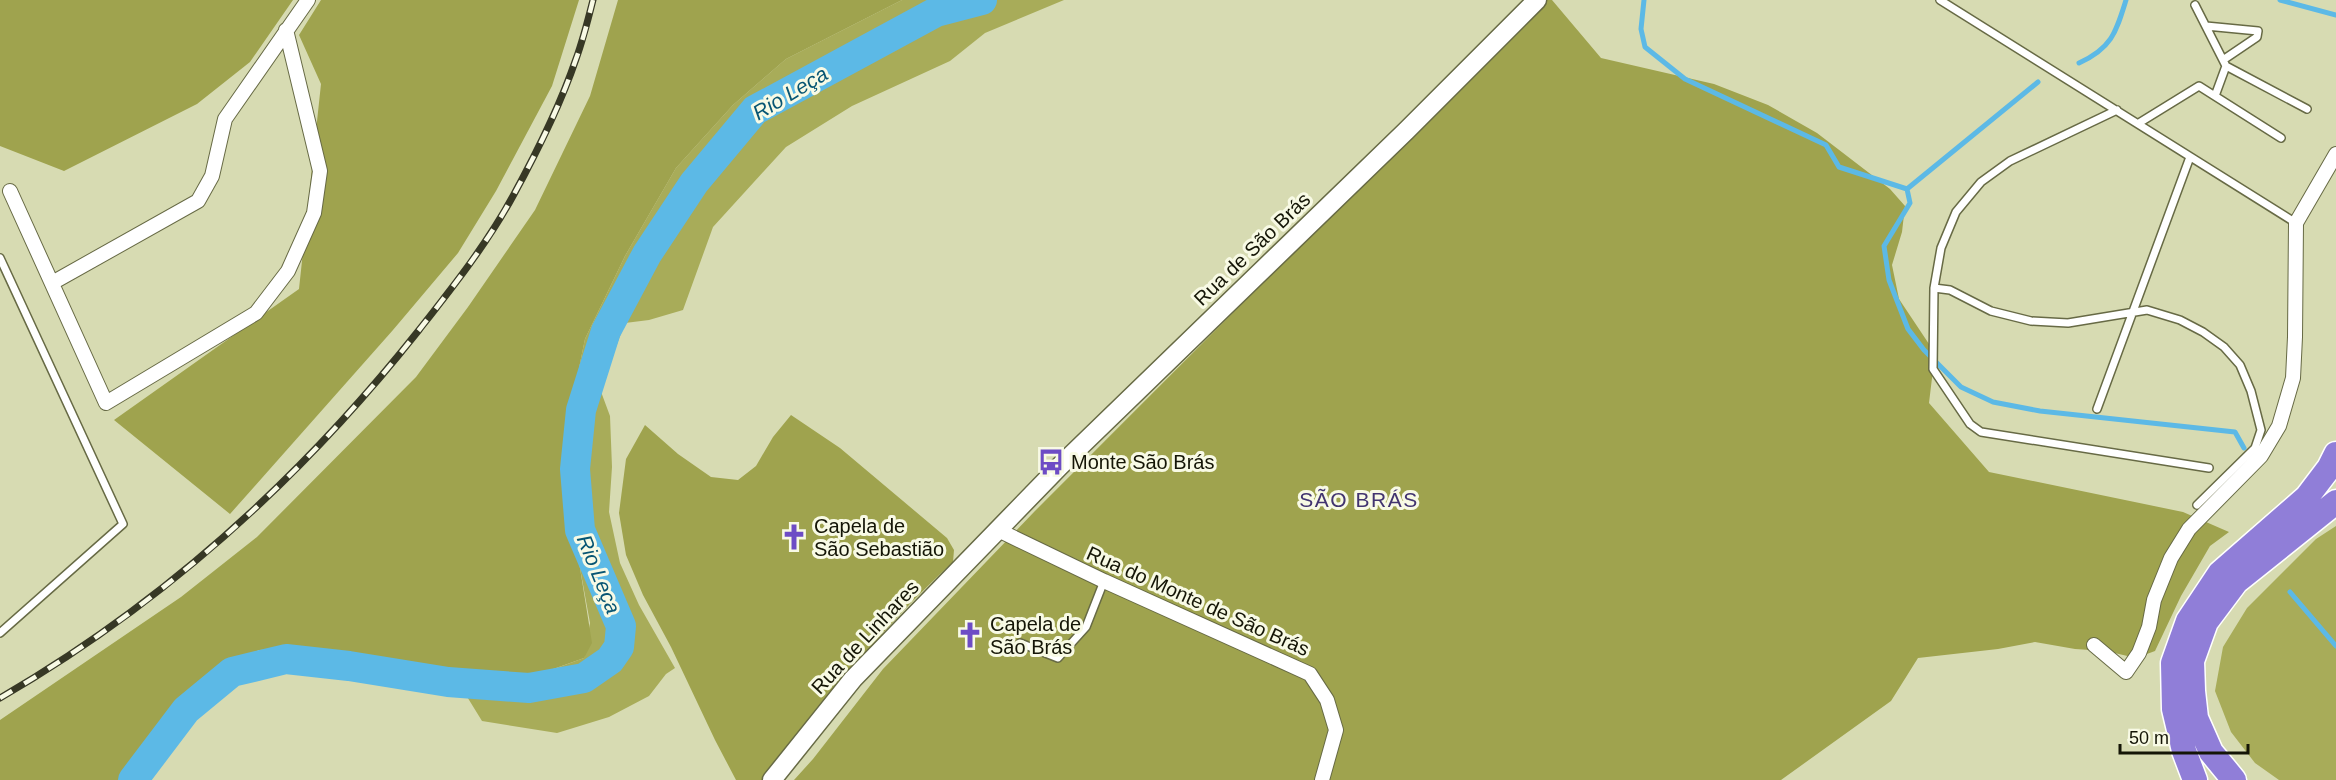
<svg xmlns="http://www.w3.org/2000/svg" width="2336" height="780" viewBox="0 0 2336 780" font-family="Helvetica,sans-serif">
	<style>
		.green { fill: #a8ac59 }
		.forest { fill: #9fa34e }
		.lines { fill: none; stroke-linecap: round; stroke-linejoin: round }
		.stream { stroke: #5cb9e6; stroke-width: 5 }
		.river { stroke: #5cb9e6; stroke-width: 30 }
		.lane-casing { stroke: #676a45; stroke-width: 10 }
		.street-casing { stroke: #676a45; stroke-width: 16 }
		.secondary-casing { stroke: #676a45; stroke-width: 21 }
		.highway-casing { stroke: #fff; stroke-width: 27 }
		.lane { stroke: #fff; stroke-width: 7 }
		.street { stroke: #fff; stroke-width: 14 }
		.secondary { stroke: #fff; stroke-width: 18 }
		.highway { stroke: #907ed8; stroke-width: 24 }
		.rail-casing { stroke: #373825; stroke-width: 7 }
		.rail { stroke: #f8fae5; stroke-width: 4.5; stroke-dasharray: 14; stroke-linecap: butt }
		.labels { text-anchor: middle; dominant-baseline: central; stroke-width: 6; stroke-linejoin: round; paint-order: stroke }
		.street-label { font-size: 20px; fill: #141506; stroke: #f8fae5 }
		.poi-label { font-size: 20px; fill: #141506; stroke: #f8fae5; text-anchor: start }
		.water-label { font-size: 21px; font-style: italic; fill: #075573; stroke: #f8fae5 }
		.neighbourhood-label { font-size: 21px; letter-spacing: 1.5px; fill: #423470; stroke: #f8fae5 }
	</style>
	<rect width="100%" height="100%" fill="#d7dbb2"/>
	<path class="green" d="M 902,0 L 1064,0 L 985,33 L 950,61 L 852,106 L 786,147 L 713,227 L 683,310 L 649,320 L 625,323 L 600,389 L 610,416 L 612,467 L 609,512 L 620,563 L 639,605 L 675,668 L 666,674 L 649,696 L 609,717 L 557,733 L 482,721 L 450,669 L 532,677 L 584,658 L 590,623 L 580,568 L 566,512 L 565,436 L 585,339 L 625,256 L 676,168 L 733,105 L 786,59 Z
		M 2336,526 L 2336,780 L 2279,780 L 2255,763 L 2231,732 L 2215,691 L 2223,647 L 2247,608 L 2316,539 Z"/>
	<path class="forest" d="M 0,0 L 293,0 L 250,62 L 197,104 L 64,171 L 0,146 Z
		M 321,0 L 579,0 L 552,86 L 496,191 L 458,253 L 393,330 L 230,514 L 114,420 L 299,289 L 321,84 L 299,35 Z
		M 618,0 L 902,0 L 786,59 L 733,105 L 676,168 L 625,256 L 585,339 L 565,436 L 566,512 L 580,568 L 592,643 L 584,658 L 531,677 L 450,669 L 312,648 L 259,650 L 204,678 L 170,718 L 122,780 L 0,780 L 0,720 L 181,597 L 257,537 L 416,377 L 468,307 L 535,210 L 590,96 Z
		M 1545,0 L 1552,0 L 1601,58 L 1714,84 L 1768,105 L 1817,133 L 1890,189 L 1905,206 L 1902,232 L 1892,265 L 1899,299 L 1935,353 L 1929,403 L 1989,472 L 2183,512 L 2229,532 L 2210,546 L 2181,596 L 2155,651 L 2136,658 L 2106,651 L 2075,649 L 2035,642 L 1998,649 L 1918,658 L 1891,701 L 1781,780 L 794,780 L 813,759 L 883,669 L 1034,512 Z
		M 791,415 L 840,448 L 947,538 L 954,550 L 953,562 C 882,627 822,704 762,780 L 736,780 L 715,740 L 671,647 L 643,595 L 626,555 L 619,513 L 626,459 L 645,425 L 678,454 L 711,477 L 738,480 L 756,466 L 773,437 Z"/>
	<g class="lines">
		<path class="stream" d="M 1644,0 L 1641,29 L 1645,47 L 1685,79 L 1826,145 L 1839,167 L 1907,189 L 2038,82
			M 2280,0 L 2336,15
			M 2079,63 C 2112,48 2116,32 2126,0
			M 1907,189 L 1910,203 L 1884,246 L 1889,280 L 1908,329 L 1924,350 L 1961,387 L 1993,402 L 2040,411 L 2235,432 L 2244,448
			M 2290,592 L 2336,646"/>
		<path class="river" d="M 133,780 L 186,710 L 232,672 L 286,659 L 349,666 L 448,682 L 529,688 L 584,678 L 610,660 L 619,647 L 621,626 L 580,530 L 575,469 L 581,410 L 606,331 L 647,254 L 694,183 L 755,110 L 936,12 L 982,0"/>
		<g class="lane-casing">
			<path id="lane" d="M 1940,0 L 2296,223
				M 2195,5 L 2226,66 L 2215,96
				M 2206,26 L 2258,31 L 2257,37 L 2223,60
				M 2226,66 L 2307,109
				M 2117,110 L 2010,161 L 1981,182 L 1956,212 L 1941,248 L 1934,288 L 1933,369 L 1970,424 L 1981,432 L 2209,468
				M 2139,123 L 2199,86 L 2281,138
				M 0,258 L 123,524 L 0,633
				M 1934,288 L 1950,290 L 1991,311 L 2031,321 L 2068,323 L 2147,310 L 2180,320 L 2203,332 L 2224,347 L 2240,365 L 2251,391 L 2261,430 L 2255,448 L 2197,505
				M 2097,409 L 2190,157
				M 1020,643 L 1058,658 L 1086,627 L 1104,581"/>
		</g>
		<g class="street-casing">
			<path id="street" d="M 10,191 L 106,403 L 256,313 L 288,271 L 314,213 L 320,171 L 286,30
				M 52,283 L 198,201 L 212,176 L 225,119 L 308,0
				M 998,530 L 1104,581 L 1310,674 L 1327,700 L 1336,730 L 1322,780
				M 2094,645 L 2126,672 L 2139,653 L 2149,627 L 2154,600 L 2171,558 L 2189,529 L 2261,456 L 2279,426 L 2293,378 L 2295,337 L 2296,223 L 2336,154"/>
		</g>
		<g class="secondary-casing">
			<path id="secondary" d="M 772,780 L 853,679 L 1060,466 L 1406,131 L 1537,0"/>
		</g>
		<g class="highway-casing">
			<path id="highway" d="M 2195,780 L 2184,751 L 2174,709 L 2173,663 L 2188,621 L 2220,573 L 2307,497 L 2329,468 L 2336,454
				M 2234,780 L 2211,752 L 2196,718 L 2193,691 L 2192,661 L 2206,622 L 2236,582 L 2336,502"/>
		</g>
		<use href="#lane" class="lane"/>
		<use href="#street" class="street"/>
		<use href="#secondary" class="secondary"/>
		<use href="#highway" class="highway"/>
		<g class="rail-casing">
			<path id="rail" d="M 0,698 C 164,603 301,479 419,330 C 452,288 487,244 513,196 C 537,152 560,106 576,59 C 583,40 588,20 593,0"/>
		</g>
		<use href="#rail" class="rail"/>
	</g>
	<defs>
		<g id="bus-bare" transform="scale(2.07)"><path d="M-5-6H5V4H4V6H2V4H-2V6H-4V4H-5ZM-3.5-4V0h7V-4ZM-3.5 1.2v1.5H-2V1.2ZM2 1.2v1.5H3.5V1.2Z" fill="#6d4cc5" stroke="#f8fae5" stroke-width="2.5" paint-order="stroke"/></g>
		<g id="church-bare" transform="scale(2.07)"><path d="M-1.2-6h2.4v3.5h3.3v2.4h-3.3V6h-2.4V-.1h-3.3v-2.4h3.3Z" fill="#6d4cc5" stroke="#f8fae5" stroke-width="2.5" paint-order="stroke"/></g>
	</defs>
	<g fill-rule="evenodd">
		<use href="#bus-bare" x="1051" y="462"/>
		<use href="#church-bare" x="794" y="537"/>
		<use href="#church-bare" x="970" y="635"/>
	</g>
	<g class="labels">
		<g class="street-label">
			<text transform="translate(1252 249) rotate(-44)">Rua de São Brás</text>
			<text transform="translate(1198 601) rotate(24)">Rua do Monte de São Brás</text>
			<text transform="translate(865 637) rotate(-47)">Rua de Linhares</text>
		</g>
		<g class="poi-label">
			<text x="1071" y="462">Monte São Brás</text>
			<text x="814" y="526">Capela de<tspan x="814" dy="23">São Sebastião</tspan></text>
			<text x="990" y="624">Capela de<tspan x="990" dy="23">São Brás</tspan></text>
		</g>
		<g class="water-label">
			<text transform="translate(790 93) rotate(-31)">Rio Leça</text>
			<text transform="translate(599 574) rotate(68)">Rio Leça</text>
		</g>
		<g class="neighbourhood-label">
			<text x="1359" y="499">SÃO BRÁS</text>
		</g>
	</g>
	<path d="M2120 744v9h128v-9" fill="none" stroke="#141506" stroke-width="3"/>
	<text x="2129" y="744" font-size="18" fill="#141506" stroke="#f8fae5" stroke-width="4.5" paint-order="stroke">50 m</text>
</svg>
